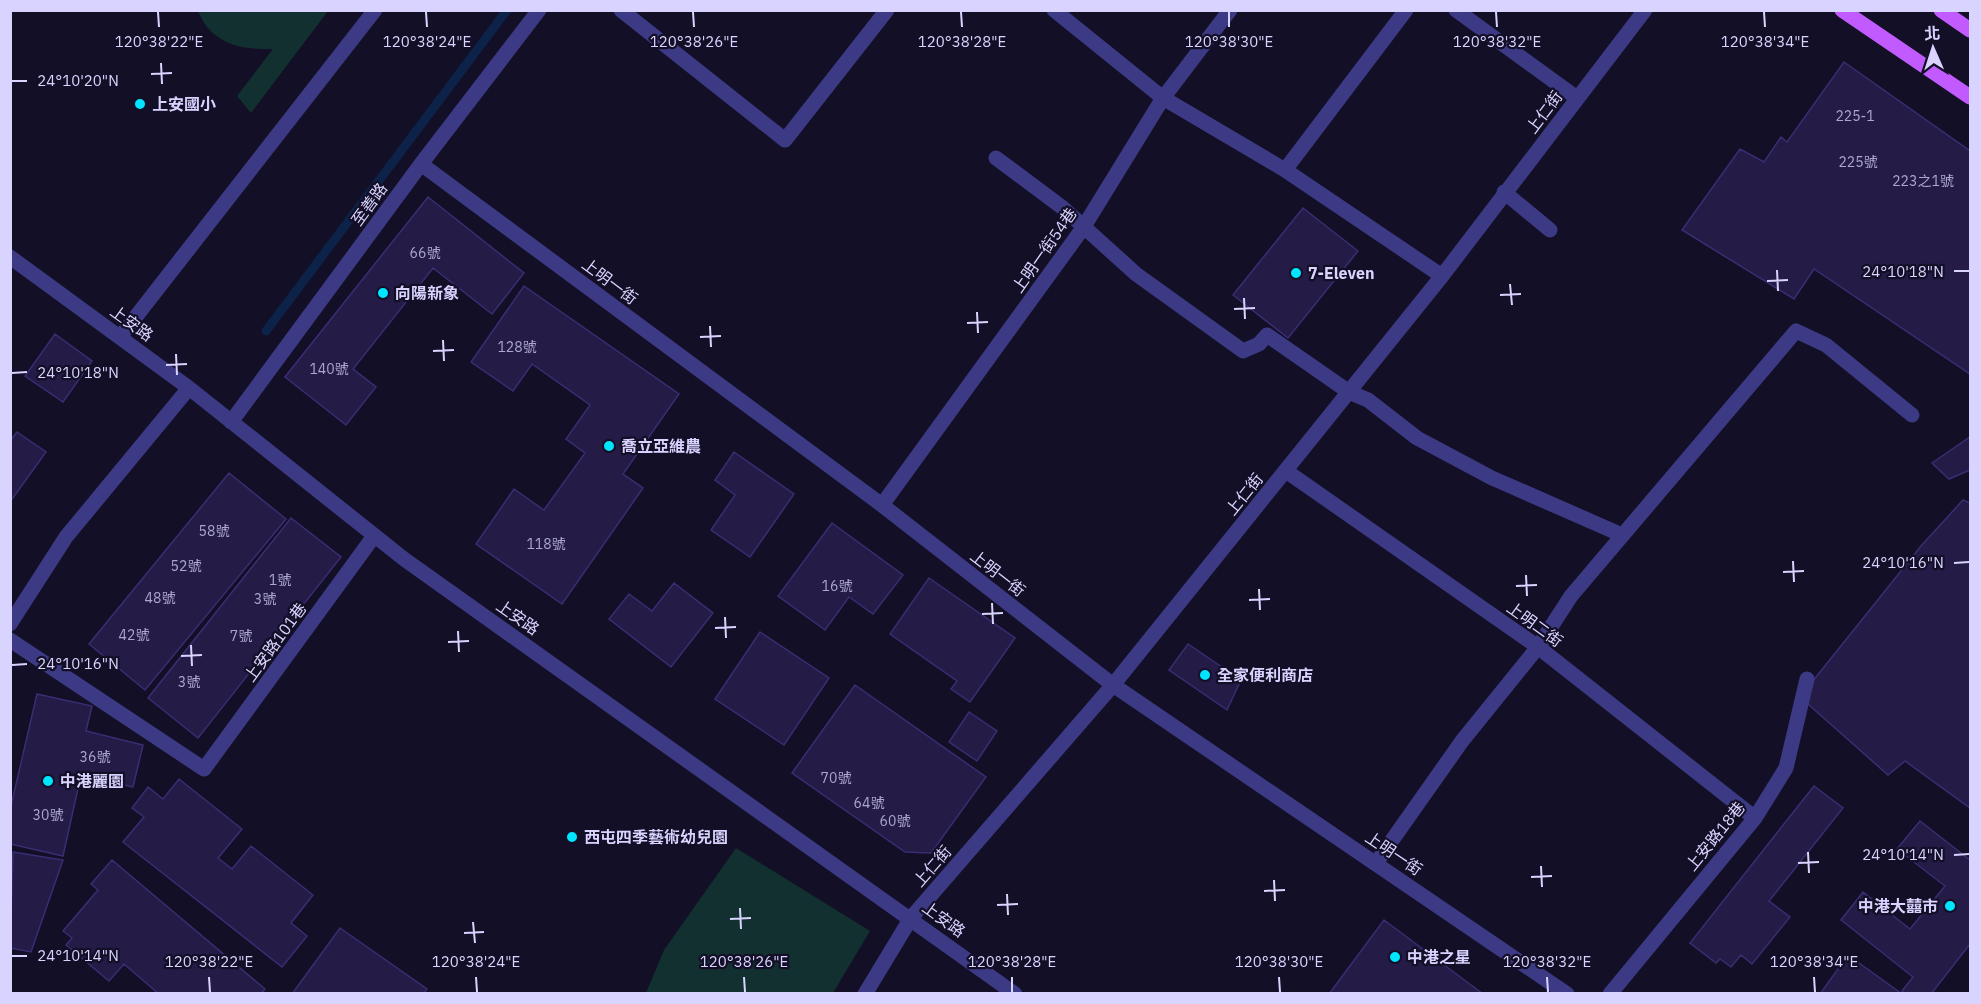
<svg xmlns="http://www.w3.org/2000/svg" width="1981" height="1004" viewBox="0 0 1981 1004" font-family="'IBM Plex Sans','Noto Sans TC',sans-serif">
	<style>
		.green { fill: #12302f }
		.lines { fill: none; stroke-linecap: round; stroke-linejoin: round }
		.stream { stroke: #0c2248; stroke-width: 9 }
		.building { fill: #241b47; stroke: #3b2d73; stroke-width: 1.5 }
		.minor { stroke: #3d3a85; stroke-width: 15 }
		.major { stroke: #c25bff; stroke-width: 15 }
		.ticks { fill: none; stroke: #d9d4ff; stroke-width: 2 }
		.poi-dot { fill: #00e5ff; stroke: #130f26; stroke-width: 2 }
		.labels { text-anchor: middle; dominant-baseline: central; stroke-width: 4.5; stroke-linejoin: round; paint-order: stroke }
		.number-label { font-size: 14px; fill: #aca6d1 }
		.poi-label { font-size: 16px; font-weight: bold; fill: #d9d4ff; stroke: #130f26; text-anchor: start }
		.street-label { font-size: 16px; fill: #d9d4ff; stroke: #130f26 }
		.ticks-label { font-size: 15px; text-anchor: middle; fill: #d9d4ff; stroke: #130f26; stroke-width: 4.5; stroke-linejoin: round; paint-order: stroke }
	</style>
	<rect width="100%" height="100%" fill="#130f26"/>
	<path class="green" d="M 198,11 L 198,10 L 328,11 L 251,113 L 237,96 L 273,49 C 241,50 211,44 198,11 Z
		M 736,848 L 870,931 L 833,993 L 646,993 L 664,950 Z"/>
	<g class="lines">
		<path class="stream" d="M 266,331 L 507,10"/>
	</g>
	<path class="building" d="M 1844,62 L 1970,151 L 1970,374 L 1814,269 L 1794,299 L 1682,230 L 1740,149 L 1764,162 L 1781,137 L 1787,142 Z
		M 428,197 L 524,273 L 492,314 L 433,268 L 353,369 L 376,387 L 346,425 L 285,377 Z
		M 1303,208 L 1358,251 L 1288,338 L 1233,295 Z
		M 524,286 L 679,394 L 623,474 L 643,488 L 562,604 L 476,544 L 514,489 L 544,510 L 585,453 L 566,439 L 590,405 L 532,364 L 513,391 L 471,362 Z
		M 55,334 L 92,361 L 63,402 L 25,376 Z
		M 17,432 L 46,452 L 10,502 L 10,441 Z
		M 1970,437 L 1970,470 L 1949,479 L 1932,463 Z
		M 734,452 L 794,494 L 750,557 L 711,530 L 735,495 L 715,480 Z
		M 229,473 L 286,519 L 145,690 L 89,644 Z
		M 1963,500 L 1970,503 L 1970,808 L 1905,761 L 1888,775 L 1800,697 L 1921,546 Z
		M 291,518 L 341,557 L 198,738 L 148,698 Z
		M 832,523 L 903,575 L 873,614 L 849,597 L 825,630 L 778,596 Z
		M 929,578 L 1015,638 L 970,702 L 951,689 L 957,681 L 890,634 Z
		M 674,583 L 713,613 L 671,667 L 609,619 L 629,594 L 652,611 Z
		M 760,632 L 829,678 L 784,745 L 715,699 Z
		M 1188,644 L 1241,680 L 1227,710 L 1169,670 Z
		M 855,685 L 986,777 L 931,853 L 905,852 L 792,773 Z
		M 37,694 L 92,706 L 86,731 L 143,745 L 133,787 L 81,775 L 63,856 L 10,844 L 10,810 Z
		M 969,712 L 997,731 L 977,761 L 949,742 Z
		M 179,779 L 242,829 L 218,858 L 232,869 L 251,846 L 313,895 L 291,923 L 307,936 L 282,967 L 123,842 L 144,817 L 132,808 L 148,787 L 163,799 Z
		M 1814,786 L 1843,808 L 1769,901 L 1790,917 L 1752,964 L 1741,955 L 1731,967 L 1720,959 L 1716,963 L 1690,943 Z
		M 1920,821 L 1970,860 L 1970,944 L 1931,994 L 1905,994 L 1902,991 L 1913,977 L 1841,920 L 1863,892 L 1910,929 L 1945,886 L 1897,849 Z
		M 13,852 L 63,860 L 31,952 L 10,948 Z
		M 112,860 L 265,989 L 261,994 L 159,994 L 124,964 L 109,981 L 66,945 L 72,938 L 63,931 L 98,890 L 91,884 Z
		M 1384,920 L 1483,994 L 1329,994 Z
		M 340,928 L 427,989 L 423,994 L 292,994 Z
		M 1848,955 L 1902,994 L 1820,994 Z"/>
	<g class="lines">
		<path class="minor" d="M 621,10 L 785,140 L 887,10
			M 1054,10 L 1163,98 L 1285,170 L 1442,276
			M 1456,10 L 1577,98
			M 996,158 L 1063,208 L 1136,274 L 1243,351 L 1259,344 L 1267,335 L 1349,392 L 1368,400 L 1417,438 L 1492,478 L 1622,535
			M 421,164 L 882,505 L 1113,685 L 1567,994
			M 1285,170 L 1406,10
			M 1504,192 L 1550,230
			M 10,257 L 189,388 L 404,559 L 1015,994
			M 120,337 L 375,10
			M 231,422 L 421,164 L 539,10
			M 1286,471 L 1538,647 L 1755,818
			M 882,505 L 1083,228 L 1163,98 L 1230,10
			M 10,624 L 66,537 L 189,388
			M 10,640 L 204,769 L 374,536
			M 1376,863 L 1462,741 L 1538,647 L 1571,596 L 1796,331 L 1826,345 L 1912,415
			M 865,994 L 911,918 L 1113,685 L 1442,276 L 1645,10
			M 1610,994 L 1755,818 L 1786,768 L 1807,679"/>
		<path class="major" d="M 1842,10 L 1970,97
			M 1941,10 L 1970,30"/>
	</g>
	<path class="ticks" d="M 158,12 L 159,27M 426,12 L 427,27M 693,12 L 694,27M 961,12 L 962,27M 1229,12 L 1229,27M 1496,12 L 1497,27M 1764,12 L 1765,27M 161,63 L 162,84M 151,74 L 172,73M 12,81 L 27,81M 1777,270 L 1778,291M 1954,271 L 1969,271M 1767,281 L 1788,280M 1510,284 L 1512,305M 1500,295 L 1521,294M 1244,298 L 1245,319M 1234,309 L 1255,308M 977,312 L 978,333M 967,323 L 988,322M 710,326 L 711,347M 700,337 L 721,336M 443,340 L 444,361M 433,351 L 454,350M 176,354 L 177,375M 166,365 L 187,364M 12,373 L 27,372M 1793,561 L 1794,582M 1954,563 L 1969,562M 1783,572 L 1804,571M 1526,575 L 1527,596M 1516,586 L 1537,585M 1259,589 L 1260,610M 1249,600 L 1270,599M 992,603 L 993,624M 982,614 L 1003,613M 725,617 L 726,638M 715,628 L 736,627M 458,631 L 459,652M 448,642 L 469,641M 191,645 L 192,666M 181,656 L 202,655M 12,665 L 27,664M 1808,852 L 1809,873M 1954,855 L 1969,854M 1798,863 L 1819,862M 1541,866 L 1542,887M 1531,877 L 1552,876M 1274,880 L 1275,901M 1264,891 L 1285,890M 1007,894 L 1008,915M 997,905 L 1018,904M 740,908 L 741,929M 730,919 L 751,918M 473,922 L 475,943M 464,933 L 484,932M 12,956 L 27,956M 209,977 L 210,992M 476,977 L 477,992M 744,977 L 745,992M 1012,977 L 1012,992M 1279,977 L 1280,992M 1547,977 L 1548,992M 1814,977 L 1815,992"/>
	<g class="poi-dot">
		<circle cx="140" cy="104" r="6"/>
		<circle cx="1296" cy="273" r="6"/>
		<circle cx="383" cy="293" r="6"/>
		<circle cx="609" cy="446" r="6"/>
		<circle cx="1205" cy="675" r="6"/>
		<circle cx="48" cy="781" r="6"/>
		<circle cx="572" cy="837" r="6"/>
		<circle cx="1950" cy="906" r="6"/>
		<circle cx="1395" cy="957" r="6"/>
	</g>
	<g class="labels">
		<g class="number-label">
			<text x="1855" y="116">225-1</text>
			<text x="1858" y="162">225號</text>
			<text x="1923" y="181">223之1號</text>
			<text x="425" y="253">66號</text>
			<text x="517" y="347">128號</text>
			<text x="329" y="369">140號</text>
			<text x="214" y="531">58號</text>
			<text x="546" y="544">118號</text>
			<text x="186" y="566">52號</text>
			<text x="280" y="580">1號</text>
			<text x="837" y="586">16號</text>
			<text x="160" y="598">48號</text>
			<text x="265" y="599">3號</text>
			<text x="134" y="635">42號</text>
			<text x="241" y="636">7號</text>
			<text x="189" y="682">3號</text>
			<text x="95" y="757">36號</text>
			<text x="836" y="778">70號</text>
			<text x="869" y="803">64號</text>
			<text x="48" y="815">30號</text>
			<text x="895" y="821">60號</text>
		</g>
		<g class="poi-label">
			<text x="152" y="104">上安國小</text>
			<text x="1308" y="273">7-Eleven</text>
			<text x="395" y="293">向陽新象</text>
			<text x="621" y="446">喬立亞維農</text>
			<text x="1217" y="675">全家便利商店</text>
			<text x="60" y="781">中港麗園</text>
			<text x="584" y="837">西屯四季藝術幼兒園</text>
			<text x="1938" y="906" text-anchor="end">中港大囍市</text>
			<text x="1407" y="957">中港之星</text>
		</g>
		<g class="street-label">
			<text transform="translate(1544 112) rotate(-53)">上仁街</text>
			<text transform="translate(369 204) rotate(-54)">至善路</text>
			<text transform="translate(1044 250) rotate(-55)">上明一街54巷</text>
			<text transform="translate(610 281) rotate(37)">上明一街</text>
			<text transform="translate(132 323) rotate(36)">上安路</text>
			<text transform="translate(1244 494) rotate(-51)">上仁街</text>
			<text transform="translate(998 573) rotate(38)">上明一街</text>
			<text transform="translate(518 617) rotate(35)">上安路</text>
			<text transform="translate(1535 624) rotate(36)">上明二街</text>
			<text transform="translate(275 642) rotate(-54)">上安路101巷</text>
			<text transform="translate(1715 836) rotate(-51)">上安路18巷</text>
			<text transform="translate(1394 853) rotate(34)">上明一街</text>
			<text transform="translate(932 866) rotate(-49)">上仁街</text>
			<text transform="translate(944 919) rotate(36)">上安路</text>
		</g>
	</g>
	<g class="ticks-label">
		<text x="159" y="47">120°38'22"E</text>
		<text x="427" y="47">120°38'24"E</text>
		<text x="694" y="47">120°38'26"E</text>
		<text x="962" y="47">120°38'28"E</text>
		<text x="1229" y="47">120°38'30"E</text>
		<text x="1497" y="47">120°38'32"E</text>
		<text x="1765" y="47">120°38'34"E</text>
		<text x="78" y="86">24°10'20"N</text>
		<text x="1903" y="277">24°10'18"N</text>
		<text x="78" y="378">24°10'18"N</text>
		<text x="1903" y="568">24°10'16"N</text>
		<text x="78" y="669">24°10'16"N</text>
		<text x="1903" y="860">24°10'14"N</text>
		<text x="78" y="961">24°10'14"N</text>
		<text x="209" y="967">120°38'22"E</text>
		<text x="476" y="967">120°38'24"E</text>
		<text x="744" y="967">120°38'26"E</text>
		<text x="1012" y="967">120°38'28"E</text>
		<text x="1279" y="967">120°38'30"E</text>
		<text x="1547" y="967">120°38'32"E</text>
		<text x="1814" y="967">120°38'34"E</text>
	</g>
	<rect width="1981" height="1004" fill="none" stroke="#d9d4ff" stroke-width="24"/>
	<g transform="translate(1933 48) rotate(357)" stroke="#130f26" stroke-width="4.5" paint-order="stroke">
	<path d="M0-4.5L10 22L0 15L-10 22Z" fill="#d9d4ff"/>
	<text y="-9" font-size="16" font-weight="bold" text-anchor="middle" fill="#d9d4ff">北</text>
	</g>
</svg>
